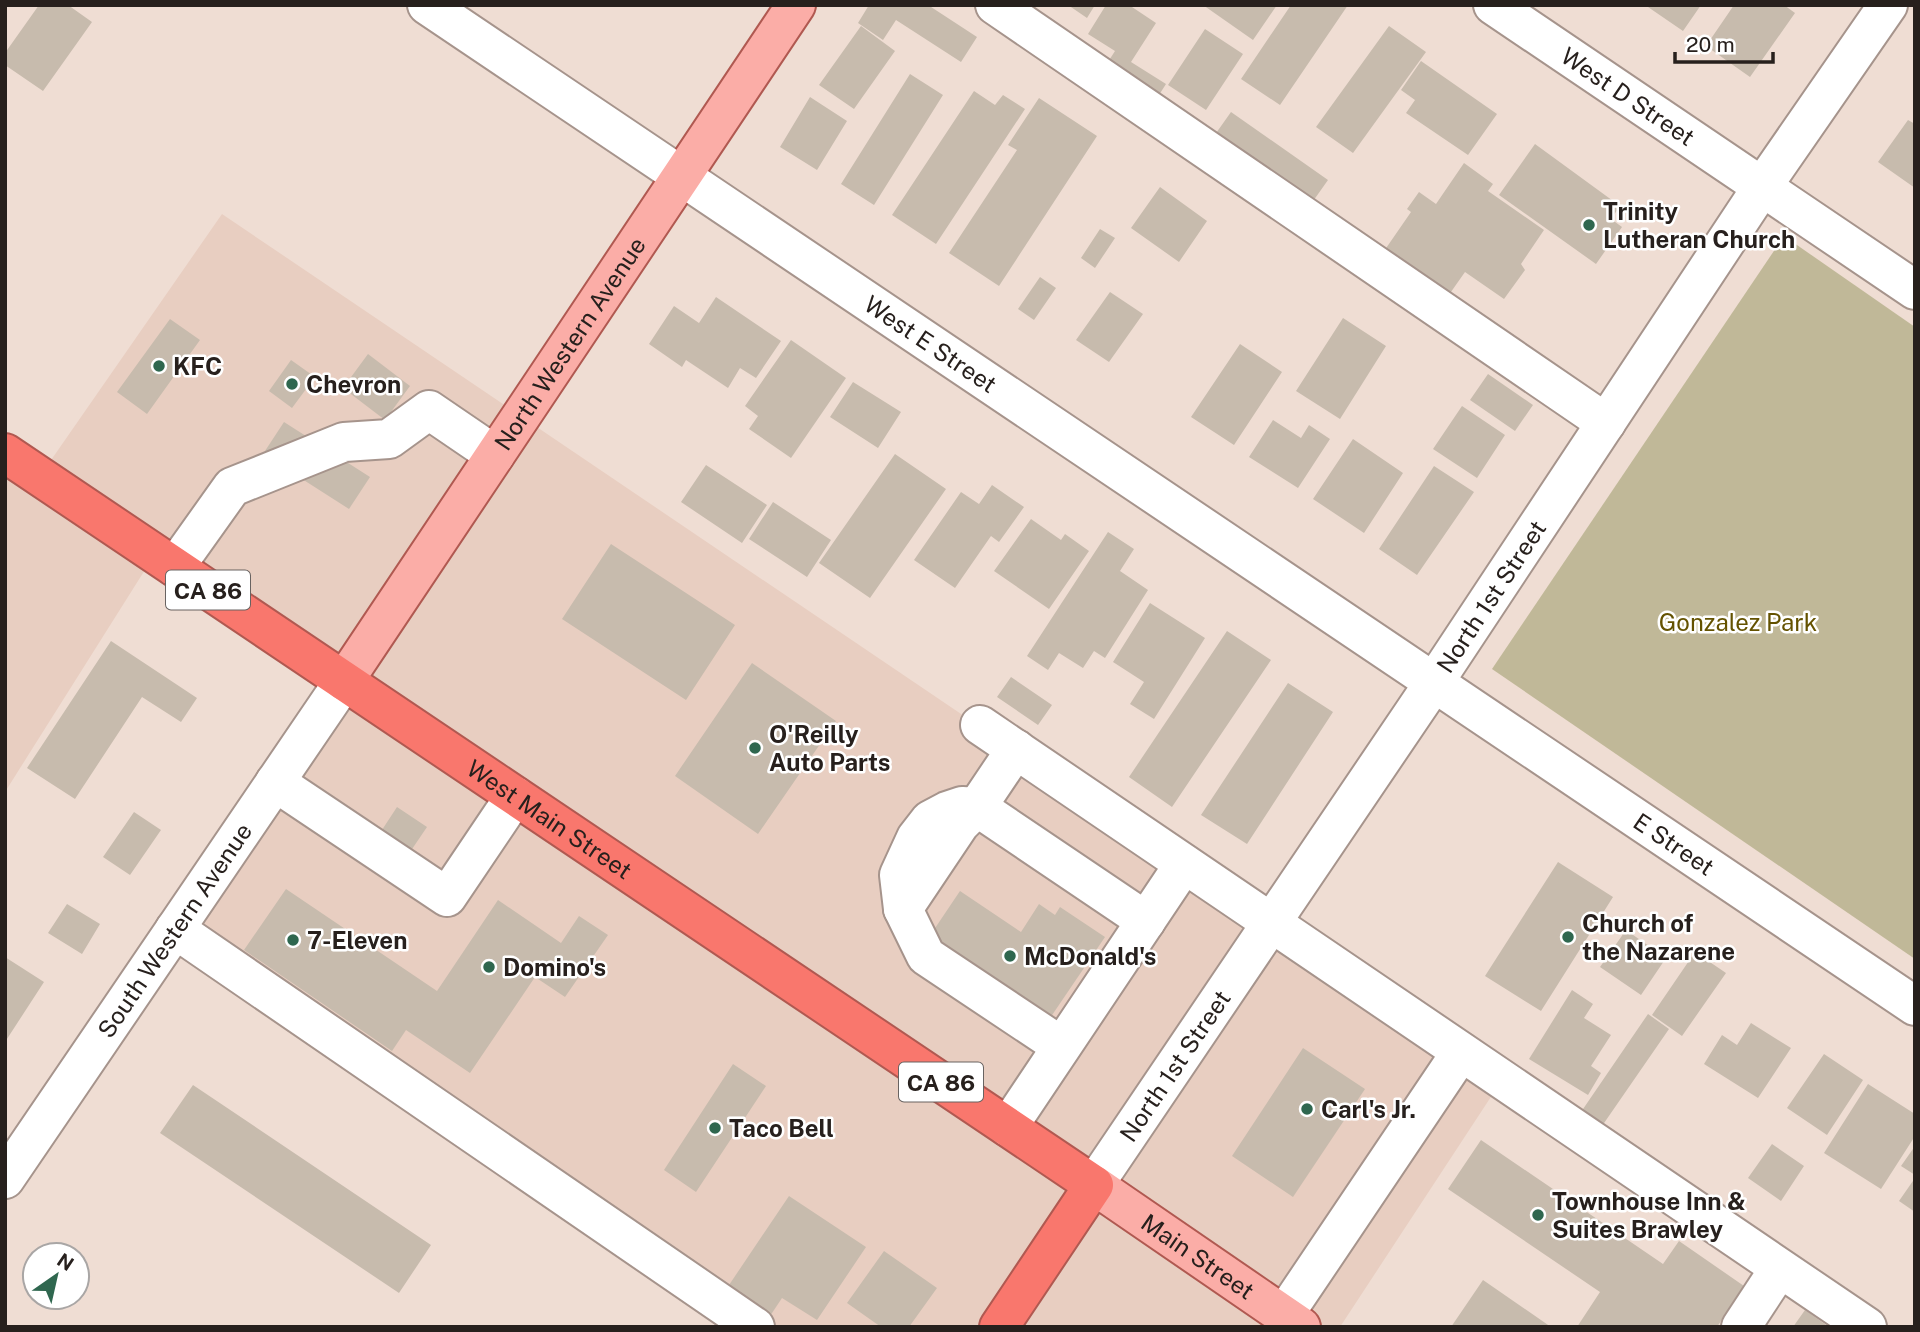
<svg xmlns="http://www.w3.org/2000/svg" width="1920" height="1332" viewBox="0 0 1920 1332" font-family="'Public Sans',sans-serif">
	<style>
		.built { fill: #e8cec1 }
		.green { fill: #c0b898 }
		.building { fill: #c7bbad }
		.lines { fill: none; stroke-linecap: round; stroke-linejoin: round }
		.minor-casing { stroke: #a6948c; stroke-width: 42 }
		.major-casing { stroke: #b05951; stroke-width: 42 }
		.highway-casing { stroke: #b05951; stroke-width: 42 }
		.minor { stroke: #fff; stroke-width: 38 }
		.major { stroke: #fbada7; stroke-width: 38 }
		.highway { stroke: #f9776d; stroke-width: 38 }
		.poi-dot { fill: #2f674f; stroke: #fff; stroke-width: 2.5 }
		.labels { text-anchor: middle; dominant-baseline: central; stroke-width: 5; stroke-linejoin: round; paint-order: stroke }
		.shield { fill: #fff; stroke: #686361; stroke-width: 2 }
		.shield-label { font-size: 23px; font-weight: bold; fill: #27201d }
		.street-label { font-size: 24px; fill: #27201d; stroke: #fff }
		.poi-label { font-size: 24px; font-weight: bold; fill: #27201d; stroke: #fff; text-anchor: start }
		.park-label { font-size: 24px; fill: #645200; stroke: #fff }
	</style>
	<rect width="100%" height="100%" fill="#efddd3"/>
	<path class="built" d="M 222,214 L 1502,1080 L 1340,1327 L 755,1327 L 175,929 L 343,681 L 155,554 L 5,792 L 5,453 L 40,476 Z"/>
	<path class="green" d="M 1784,236 L 1915,327 L 1915,959 L 1492,669 Z"/>
	<path class="building" d="M 39,5 L 68,5 L 92,22 L 43,91 L 5,65 L 5,53 Z
		M 869,5 L 928,5 L 977,37 L 961,62 L 896,20 L 883,40 L 858,23 Z
		M 1068,5 L 1095,5 L 1087,18 Z
		M 1106,5 L 1129,5 L 1156,23 L 1131,62 L 1166,84 L 1150,109 L 1099,76 L 1115,51 L 1088,34 Z
		M 1203,5 L 1277,5 L 1253,40 Z
		M 1291,5 L 1348,5 L 1280,105 L 1241,79 Z
		M 1650,5 L 1701,5 L 1683,31 L 1648,7 Z
		M 1734,5 L 1784,5 L 1795,13 L 1750,77 L 1706,46 Z
		M 861,26 L 895,51 L 854,109 L 819,85 Z
		M 1389,26 L 1426,52 L 1353,153 L 1316,127 Z
		M 1205,29 L 1243,54 L 1206,110 L 1168,85 Z
		M 1421,61 L 1497,114 L 1468,155 L 1406,113 L 1415,100 L 1401,90 Z
		M 910,74 L 943,95 L 874,205 L 841,184 Z
		M 974,91 L 995,105 L 1003,95 L 1025,109 L 936,244 L 892,215 Z
		M 810,97 L 847,121 L 817,170 L 780,147 Z
		M 1039,98 L 1097,136 L 999,286 L 949,253 L 1017,150 L 1008,145 Z
		M 1231,112 L 1328,180 L 1311,204 L 1214,136 Z
		M 1908,120 L 1915,124 L 1915,188 L 1878,162 Z
		M 1535,144 L 1620,206 L 1611,219 L 1622,227 L 1596,264 L 1499,195 Z
		M 1464,163 L 1493,184 L 1488,191 L 1544,230 L 1521,264 L 1525,270 L 1504,299 L 1465,272 L 1446,299 L 1382,254 L 1411,212 L 1407,209 L 1419,192 L 1436,204 Z
		M 1160,187 L 1207,221 L 1179,262 L 1131,228 Z
		M 1100,229 L 1115,238 L 1095,268 L 1081,258 Z
		M 1040,277 L 1056,288 L 1034,320 L 1018,309 Z
		M 1110,292 L 1143,314 L 1109,362 L 1076,340 Z
		M 716,297 L 781,341 L 756,378 L 740,368 L 728,388 L 686,360 L 682,367 L 649,344 L 674,306 L 699,323 Z
		M 1343,318 L 1386,346 L 1340,419 L 1296,391 Z
		M 170,319 L 200,340 L 147,414 L 117,392 Z
		M 791,340 L 846,378 L 791,458 L 749,429 L 758,416 L 745,406 Z
		M 1240,344 L 1282,372 L 1234,445 L 1191,417 Z
		M 368,354 L 410,386 L 385,420 L 343,388 Z
		M 291,360 L 315,377 L 292,408 L 269,391 Z
		M 1488,374 L 1533,405 L 1515,431 L 1470,400 Z
		M 853,382 L 901,412 L 878,448 L 830,417 Z
		M 1462,406 L 1505,435 L 1477,478 L 1433,449 Z
		M 1273,420 L 1301,438 L 1309,425 L 1330,439 L 1298,488 L 1249,457 Z
		M 284,422 L 370,477 L 349,509 L 263,454 Z
		M 1353,439 L 1403,473 L 1364,533 L 1313,499 Z
		M 895,454 L 946,489 L 870,598 L 819,563 Z
		M 706,465 L 767,505 L 742,543 L 681,502 Z
		M 1434,466 L 1474,492 L 1417,575 L 1379,549 Z
		M 992,485 L 1024,507 L 999,542 L 991,536 L 955,588 L 914,560 L 961,492 L 979,504 Z
		M 773,502 L 831,540 L 807,577 L 749,539 Z
		M 1031,519 L 1061,540 L 1065,534 L 1089,551 L 1049,609 L 994,571 Z
		M 1108,532 L 1134,549 L 1120,571 L 1148,590 L 1105,658 L 1094,651 L 1083,668 L 1059,653 L 1048,670 L 1027,656 Z
		M 611,544 L 735,625 L 686,700 L 562,619 Z
		M 1150,603 L 1205,638 L 1154,719 L 1130,704 L 1144,682 L 1113,662 Z
		M 1227,631 L 1271,660 L 1172,807 L 1129,777 Z
		M 111,641 L 197,698 L 181,722 L 142,697 L 75,799 L 27,768 Z
		M 752,663 L 836,721 L 758,834 L 675,776 Z
		M 1011,677 L 1052,705 L 1038,725 L 997,697 Z
		M 1288,683 L 1333,712 L 1247,844 L 1201,815 Z
		M 397,807 L 427,827 L 408,855 L 378,836 Z
		M 134,812 L 161,830 L 130,875 L 103,857 Z
		M 1558,862 L 1613,897 L 1541,1011 L 1485,976 Z
		M 286,889 L 437,991 L 498,900 L 561,943 L 579,916 L 608,935 L 565,997 L 535,977 L 470,1073 L 406,1030 L 392,1051 L 244,950 Z
		M 960,891 L 1021,932 L 1039,904 L 1055,915 L 1060,907 L 1105,937 L 1044,1027 L 923,946 Z
		M 67,904 L 100,924 L 82,954 L 48,933 Z
		M 1626,930 L 1666,958 L 1641,995 L 1600,967 Z
		M 1695,952 L 1726,973 L 1682,1036 L 1652,1015 Z
		M 5,957 L 44,982 L 5,1042 Z
		M 1572,990 L 1593,1004 L 1584,1018 L 1611,1035 L 1591,1066 L 1601,1073 L 1588,1095 L 1529,1059 Z
		M 1648,1014 L 1669,1029 L 1602,1126 L 1581,1112 Z
		M 1751,1023 L 1791,1048 L 1758,1098 L 1704,1064 L 1722,1035 L 1737,1045 Z
		M 1303,1048 L 1365,1089 L 1293,1197 L 1232,1156 Z
		M 1824,1054 L 1863,1080 L 1827,1135 L 1787,1108 Z
		M 733,1064 L 766,1086 L 696,1192 L 664,1170 Z
		M 1868,1084 L 1915,1114 L 1915,1136 L 1881,1189 L 1824,1153 Z
		M 193,1085 L 431,1245 L 399,1293 L 160,1133 Z
		M 1481,1140 L 1663,1264 L 1679,1241 L 1744,1286 L 1717,1327 L 1577,1327 L 1600,1292 L 1448,1189 Z
		M 1772,1144 L 1804,1166 L 1781,1201 L 1748,1178 Z
		M 1915,1146 L 1915,1175 L 1901,1166 Z
		M 1915,1178 L 1915,1212 L 1899,1201 Z
		M 789,1196 L 866,1247 L 817,1320 L 782,1298 L 770,1316 L 727,1288 Z
		M 884,1251 L 937,1288 L 909,1327 L 881,1327 L 847,1303 Z
		M 1483,1280 L 1551,1327 L 1451,1327 Z
		M 1805,1310 L 1829,1327 L 1793,1327 Z"/>
	<g class="lines">
		<g class="minor-casing">
			<g id="minor">
				<path id="s1" d="M 427,5 L 1915,1006"/>
				<path d="M 995,5 L 1606,423"/>
				<path id="s2" d="M 1493,5 L 1915,290"/>
				<path d="M 175,567 L 232,487 L 344,442 L 389,439 L 429,410 L 495,455"/>
				<path d="M 980,725 L 1867,1327"/>
				<path d="M 275,782 L 447,897 L 515,796"/>
				<path d="M 903,909 L 960,824 L 977,807 L 1016,749"/>
				<path d="M 175,929 L 755,1327"/>
				<path d="M 1061,1046 L 926,956 L 903,909 L 899,875 L 916,838 L 930,820 L 947,811 L 962,806 L 977,807 L 1146,921"/>
				<path d="M 1008,1127 L 1184,864"/>
				<path id="s3" d="M 5,1179 L 344,681"/>
				<path id="s4" d="M 1094,1185 L 1433,684 L 1762,187 L 1888,5"/>
				<path d="M 1284,1315 L 1461,1052"/>
				<path d="M 1741,1327 L 1779,1269"/>
			</g>
		</g>
		<g class="major-casing">
			<g id="major">
				<path id="s5" d="M 344,681 L 796,5"/>
				<path id="s6" d="M 1094,1185 L 1301,1327"/>
			</g>
		</g>
		<g class="highway-casing">
			<g id="highway">
				<path id="s7" d="M 5,453 L 1094,1185 L 999,1327"/>
			</g>
		</g>
		<use href="#minor" class="minor"/>
		<use href="#major" class="major"/>
		<use href="#highway" class="highway"/>
	</g>
	<g class="poi-dot">
		<circle cx="1589" cy="225" r="7"/>
		<circle cx="159" cy="366" r="7"/>
		<circle cx="292" cy="384" r="7"/>
		<circle cx="755" cy="748" r="7"/>
		<circle cx="1568" cy="937" r="7"/>
		<circle cx="293" cy="940" r="7"/>
		<circle cx="1010" cy="956" r="7"/>
		<circle cx="489" cy="967" r="7"/>
		<circle cx="1307" cy="1109" r="7"/>
		<circle cx="715" cy="1128" r="7"/>
		<circle cx="1538" cy="1215" r="7"/>
	</g>
	<g class="labels">
		<g class="shield">
			<rect x="166" y="570.5" width="84" height="39" rx="5"/>
			<rect x="899" y="1062.5" width="84" height="39" rx="5"/>
		</g>
		<g class="shield-label">
			<text x="208" y="590">CA 86</text>
			<text x="941" y="1082">CA 86</text>
		</g>
		<g class="street-label">
			<text stroke="none"><textPath href="#s2" startOffset="163">West D Street</textPath></text>
			<text stroke="none"><textPath href="#s5" startOffset="406">North Western Avenue</textPath></text>
			<text stroke="none"><textPath href="#s1" startOffset="607">West E Street</textPath></text>
			<text stroke="none"><textPath href="#s4" startOffset="710">North 1st Street</textPath></text>
			<text stroke="none"><textPath href="#s7" startOffset="656">West Main Street</textPath></text>
			<text stroke="none"><textPath href="#s1" startOffset="1503">E Street</textPath></text>
			<text stroke="none"><textPath href="#s3" startOffset="301">South Western Avenue</textPath></text>
			<text stroke="none"><textPath href="#s4" startOffset="144">North 1st Street</textPath></text>
			<text stroke="none"><textPath href="#s6" startOffset="126">Main Street</textPath></text>
		</g>
		<g class="poi-label">
			<text x="1603" y="211">Trinity<tspan x="1603" dy="28">Lutheran Church</tspan></text>
			<text x="173" y="366">KFC</text>
			<text x="306" y="384">Chevron</text>
			<text x="769" y="734">O'Reilly<tspan x="769" dy="28">Auto Parts</tspan></text>
			<text x="1582" y="923">Church of<tspan x="1582" dy="28">the Nazarene</tspan></text>
			<text x="307" y="940">7-Eleven</text>
			<text x="1024" y="956">McDonald's</text>
			<text x="503" y="967">Domino's</text>
			<text x="1321" y="1109">Carl's Jr.</text>
			<text x="729" y="1128">Taco Bell</text>
			<text x="1552" y="1201">Townhouse Inn &amp;<tspan x="1552" dy="28">Suites Brawley</tspan></text>
		</g>
		<g class="park-label">
			<text x="1738" y="622">Gonzalez Park</text>
		</g>
	</g>
	<rect width="1920" height="1332" fill="none" stroke="#27201d" stroke-width="14"/>
	<g transform="translate(56 1276) rotate(34)"><circle r="33" fill="#ffffff" stroke="#a9a6a5" stroke-width="2"/>
	<path d="M0-5L12 26L0 18L-12 26Z" fill="#2f674f"/>
	<text y="-10" font-size="19" font-weight="bold" text-anchor="middle" fill="#27201d">N</text>
	</g>
	<path d="M1675 52v10h98v-10" fill="none" stroke="#27201d" stroke-width="3.5"/>
	<text x="1686" y="52" font-size="21" fill="#27201d" stroke="#ffffff" stroke-width="5" paint-order="stroke">20 m</text>
</svg>
